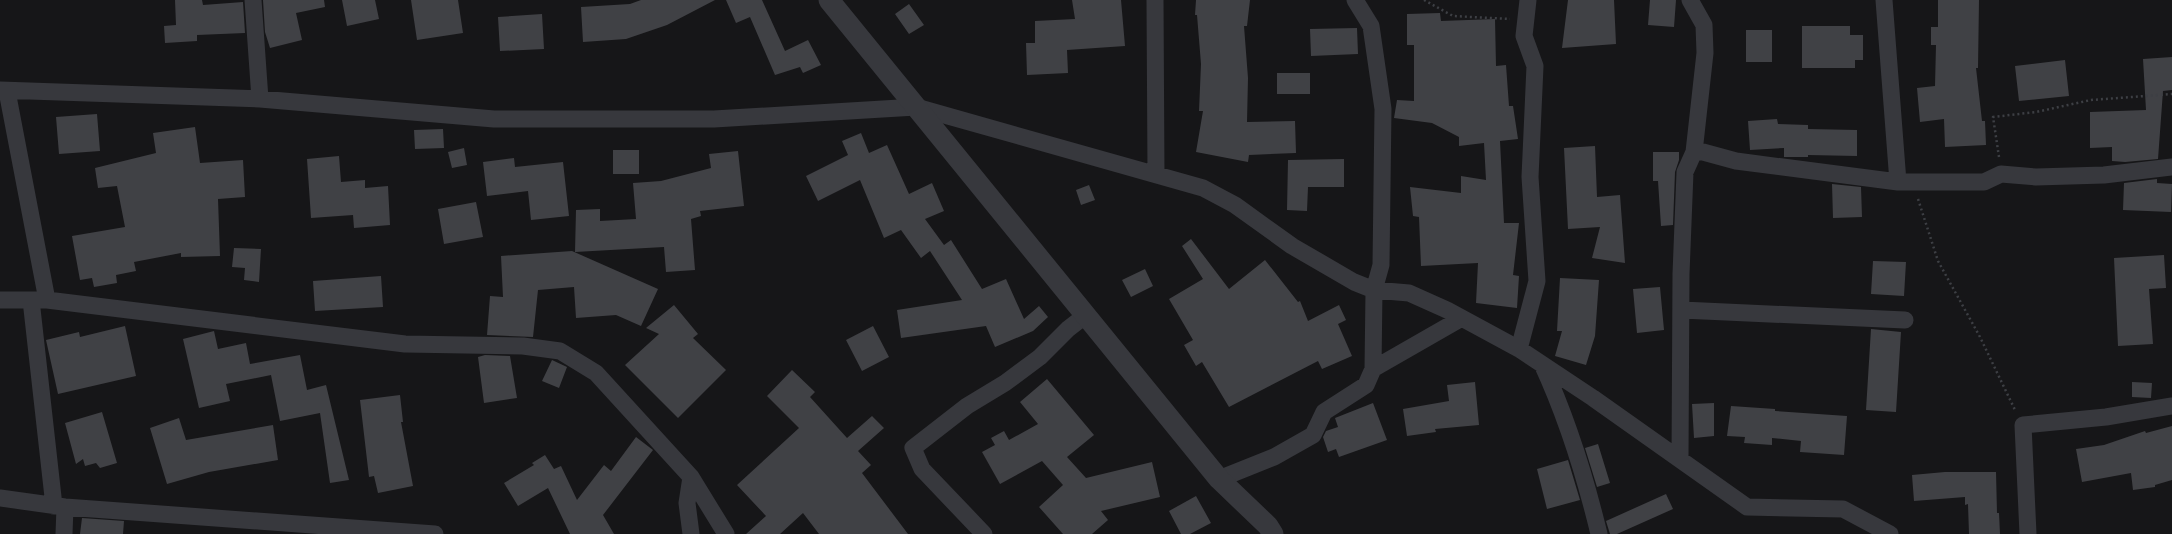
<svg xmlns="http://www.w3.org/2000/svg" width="2172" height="534" viewBox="0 0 2172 534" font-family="'PT Sans',sans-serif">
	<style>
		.building { fill: #404145 }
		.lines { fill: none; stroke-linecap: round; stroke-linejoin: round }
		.path { stroke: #3d3f44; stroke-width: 2.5; stroke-dasharray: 2 3; stroke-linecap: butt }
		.minor { stroke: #37383d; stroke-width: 17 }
		.tertiary { stroke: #37383d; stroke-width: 21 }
	</style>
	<rect width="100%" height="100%" fill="#161618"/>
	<path class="building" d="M 175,0 L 202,0 L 203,5 L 243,2 L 245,33 L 197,35 L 197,41 L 165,43 L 164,26 L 176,25 Z
		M 263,0 L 324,0 L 325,7 L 296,13 L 302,40 L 270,48 L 265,32 Z
		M 342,0 L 375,0 L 379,19 L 347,26 Z
		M 411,0 L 458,0 L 463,33 L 417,40 Z
		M 641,0 L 715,0 L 667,25 L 626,39 L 583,42 L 581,7 L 630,4 Z
		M 726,0 L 762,0 L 785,51 L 808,40 L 821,65 L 803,73 L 800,67 L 775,75 L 750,17 L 736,23 Z
		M 1072,0 L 1121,0 L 1125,46 L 1067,50 L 1068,73 L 1027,75 L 1026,43 L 1035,43 L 1035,21 L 1075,19 Z
		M 1196,0 L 1250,0 L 1247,26 L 1244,26 L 1248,78 L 1247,122 L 1295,121 L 1296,153 L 1249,155 L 1248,162 L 1196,152 L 1203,111 L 1199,111 L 1201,64 L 1197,15 L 1195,15 Z
		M 1568,0 L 1614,0 L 1616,44 L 1562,48 Z
		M 1650,0 L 1676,0 L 1674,27 L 1648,25 Z
		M 1938,0 L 1979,0 L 1978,68 L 1976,68 L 1982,121 L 1985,121 L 1986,145 L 1945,147 L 1944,119 L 1920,122 L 1917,88 L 1935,86 L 1936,45 L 1931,45 L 1931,27 L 1938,27 Z
		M 909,4 L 924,25 L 909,34 L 895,14 Z
		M 1440,13 L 1441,21 L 1495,19 L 1496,66 L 1506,65 L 1509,106 L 1513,106 L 1518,139 L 1500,141 L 1504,223 L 1519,223 L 1513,275 L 1519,276 L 1517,308 L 1476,303 L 1478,263 L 1421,266 L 1419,217 L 1413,216 L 1410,187 L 1461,193 L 1461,176 L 1486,180 L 1484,143 L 1459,146 L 1459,137 L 1432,123 L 1394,118 L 1397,100 L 1414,101 L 1414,45 L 1407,45 L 1407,14 Z
		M 542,14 L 544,49 L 500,51 L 498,17 Z
		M 1802,26 L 1850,26 L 1850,35 L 1863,35 L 1863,60 L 1855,60 L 1855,68 L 1802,68 Z
		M 1357,28 L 1358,54 L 1311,56 L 1310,29 Z
		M 1746,30 L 1772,30 L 1772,62 L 1746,62 Z
		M 2172,57 L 2172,90 L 2163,91 L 2158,159 L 2125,162 L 2112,161 L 2112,147 L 2090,148 L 2090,112 L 2146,110 L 2143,59 Z
		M 2065,60 L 2069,96 L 2019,101 L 2015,66 Z
		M 1277,73 L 1310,73 L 1310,94 L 1277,94 Z
		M 97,114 L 100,151 L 59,154 L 56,117 Z
		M 1777,119 L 1778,124 L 1808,125 L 1808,129 L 1857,130 L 1857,156 L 1808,155 L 1808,157 L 1784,157 L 1784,148 L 1750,150 L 1748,121 Z
		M 195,127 L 200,163 L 243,160 L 245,197 L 218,199 L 220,256 L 181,257 L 181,253 L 134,262 L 136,271 L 116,275 L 117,283 L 94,287 L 92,278 L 80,280 L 72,236 L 125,227 L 117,186 L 98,188 L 95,168 L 156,153 L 153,133 Z
		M 443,129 L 444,148 L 415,149 L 414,130 Z
		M 861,133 L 869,153 L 887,145 L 909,194 L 932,183 L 944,211 L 925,219 L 944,245 L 951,240 L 982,289 L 1006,279 L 1024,319 L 1039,306 L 1048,317 L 1033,331 L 995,347 L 986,326 L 901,338 L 897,310 L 962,300 L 930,251 L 921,258 L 901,230 L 884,238 L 860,180 L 818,201 L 806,176 L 848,155 L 842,141 Z
		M 1595,146 L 1597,197 L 1620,195 L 1625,263 L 1592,258 L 1600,227 L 1568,229 L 1564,148 Z
		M 464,148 L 467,165 L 452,168 L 448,152 Z
		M 613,150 L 639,150 L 639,174 L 613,174 Z
		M 738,151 L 744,206 L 700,211 L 701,216 L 691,219 L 695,270 L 666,272 L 664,247 L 575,252 L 576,210 L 600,209 L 600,221 L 636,219 L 633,183 L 661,181 L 711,168 L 709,154 Z
		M 1653,152 L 1679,152 L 1679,160 L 1675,172 L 1673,225 L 1661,226 L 1658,181 L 1653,181 Z
		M 339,156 L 341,182 L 365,180 L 365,188 L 388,186 L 390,225 L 354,228 L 353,215 L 311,218 L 307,159 Z
		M 514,158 L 515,167 L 563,162 L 569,216 L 531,220 L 528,191 L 487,196 L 483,162 Z
		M 1344,159 L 1344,187 L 1308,187 L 1307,211 L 1287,210 L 1288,160 Z
		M 2157,179 L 2157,183 L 2172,184 L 2171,212 L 2123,210 L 2124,183 Z
		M 1832,184 L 1861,187 L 1862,217 L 1833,218 Z
		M 1089,185 L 1095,200 L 1081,205 L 1076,190 Z
		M 476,202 L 483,237 L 444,244 L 438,209 Z
		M 1191,239 L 1229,289 L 1265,260 L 1298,302 L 1300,301 L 1308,321 L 1339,305 L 1346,320 L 1338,324 L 1352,356 L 1322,369 L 1318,361 L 1229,407 L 1202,362 L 1196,366 L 1184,345 L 1193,340 L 1169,299 L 1203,279 L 1182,246 Z
		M 234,248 L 261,249 L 259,282 L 244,280 L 245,268 L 232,267 Z
		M 572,251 L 658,289 L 641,326 L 616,315 L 576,318 L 574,287 L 538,290 L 533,337 L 487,335 L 490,296 L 503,297 L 501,256 Z
		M 2164,255 L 2166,288 L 2149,289 L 2153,344 L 2118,346 L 2114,258 Z
		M 1873,261 L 1906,262 L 1904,296 L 1871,294 Z
		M 1145,269 L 1153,286 L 1131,297 L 1122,280 Z
		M 381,276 L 383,307 L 315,311 L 313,281 Z
		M 1560,278 L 1599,280 L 1595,336 L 1586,365 L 1555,356 L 1562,331 L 1557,331 Z
		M 1660,287 L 1664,330 L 1637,333 L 1633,289 Z
		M 674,305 L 698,334 L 693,338 L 726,370 L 678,418 L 625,365 L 659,334 L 646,328 Z
		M 125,326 L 136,376 L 58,394 L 46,340 L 79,332 L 80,337 Z
		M 873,326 L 889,357 L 862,371 L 846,340 Z
		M 1871,329 L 1901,332 L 1896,412 L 1866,410 Z
		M 214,331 L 218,349 L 246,343 L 250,364 L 300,355 L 307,390 L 326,385 L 349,480 L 330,483 L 320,413 L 280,421 L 271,375 L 226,384 L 230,401 L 199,408 L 183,339 Z
		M 485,355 L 510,356 L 517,398 L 484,403 L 478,357 Z
		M 552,360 L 567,367 L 559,388 L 542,381 Z
		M 792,370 L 815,392 L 810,397 L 847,438 L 872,416 L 884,428 L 858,451 L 871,465 L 862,473 L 908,534 L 819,534 L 803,513 L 780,534 L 746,534 L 766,516 L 737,485 L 799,428 L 767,396 Z
		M 1047,379 L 1094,435 L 1067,457 L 1086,478 L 1152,462 L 1160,497 L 1101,511 L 1108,520 L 1092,534 L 1063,534 L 1039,507 L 1063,485 L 1042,461 L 1000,484 L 982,452 L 995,445 L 991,438 L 1004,431 L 1009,440 L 1038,424 L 1020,402 Z
		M 1475,382 L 1479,425 L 1435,429 L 1436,432 L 1407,436 L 1403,409 L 1449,401 L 1447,385 Z
		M 2132,382 L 2152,383 L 2151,398 L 2132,397 Z
		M 400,395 L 403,422 L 401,422 L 413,486 L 378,493 L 374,476 L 369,477 L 360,400 Z
		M 1373,403 L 1387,440 L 1339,457 L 1336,449 L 1328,452 L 1323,437 L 1326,431 L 1338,427 L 1335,418 Z
		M 1714,403 L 1714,436 L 1694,438 L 1692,404 Z
		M 1731,406 L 1775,409 L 1775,411 L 1847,416 L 1844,455 L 1800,452 L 1801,441 L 1772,438 L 1772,445 L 1744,443 L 1745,437 L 1727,436 Z
		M 102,412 L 117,463 L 100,468 L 96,463 L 85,466 L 83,459 L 76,464 L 65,423 Z
		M 179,418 L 186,440 L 273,425 L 278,460 L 209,472 L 167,484 L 150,428 Z
		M 2172,426 L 2172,480 L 2155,485 L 2155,487 L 2133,490 L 2131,473 L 2082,482 L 2076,449 L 2104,445 L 2145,431 L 2146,433 Z
		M 636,437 L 653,450 L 603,515 L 614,534 L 570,534 L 548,488 L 518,506 L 504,483 L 534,465 L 532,463 L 545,455 L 554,469 L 561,466 L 577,500 L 604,465 L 611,471 Z
		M 1598,444 L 1610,483 L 1597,487 L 1585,448 Z
		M 1568,460 L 1580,500 L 1547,509 L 1537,469 Z
		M 1945,472 L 1996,472 L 1997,513 L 1999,513 L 2000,534 L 1969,534 L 1968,504 L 1965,505 L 1965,497 L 1914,501 L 1912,475 Z
		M 1666,494 L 1673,509 L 1617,534 L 1610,534 L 1606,521 Z
		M 1196,496 L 1211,523 L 1190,534 L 1181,534 L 1169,511 Z
		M 82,518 L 124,521 L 123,534 L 80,534 Z"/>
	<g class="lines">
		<path class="path" d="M 1424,0 L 1453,16 L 1510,19
			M 1999,157 L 1993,117 L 2036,112 L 2091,100 L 2172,94
			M 1918,199 L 1938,261 L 1980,337 L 2015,410"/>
		<path class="minor" d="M 253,0 L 260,99
			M 1155,0 L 1156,174
			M 1884,0 L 1898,182
			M 0,90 L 260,99 L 494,119 L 714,119 L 916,107 L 1203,188 L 1235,205 L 1292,246 L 1354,282 L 1374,290 L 1409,293 L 1447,310 L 1519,349 L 1593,398 L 1747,507 L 1843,509 L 1890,534
			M 1694,152 L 1703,152 L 1736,161 L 1898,182 L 1984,182 L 2001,174 L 2036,177 L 2104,175 L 2172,167
			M 0,300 L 47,300 L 7,91
			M 31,300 L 54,506
			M 47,300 L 405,344 L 523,346 L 560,351 L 596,373 L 691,477 L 726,534
			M 1682,310 L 1905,320
			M 1519,349 L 1537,281 L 1530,177 L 1535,66 L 1524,36 L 1528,0
			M 1542,364 C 1567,418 1585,476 1599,534
			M 1373,369 L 1462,318
			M 1680,459 L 1681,274 L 1685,172 L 1694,152 L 1705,53 L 1704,25 L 1690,0
			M 691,477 L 687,503 L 691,534
			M 1219,479 L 1274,457 L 1313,435 L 1324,412 L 1366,385 L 1373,369 L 1374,290 L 1381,265 L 1383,109 L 1371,26 L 1355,0
			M 0,498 L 65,507 L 435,534
			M 64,534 L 65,507
			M 984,534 L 922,469 L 913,448 L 967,406 L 1005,383 L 1040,357 L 1068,329 L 1086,315
			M 2028,534 L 2023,425 L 2106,417 L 2172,406"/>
		<path class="tertiary" d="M 829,0 L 1219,479 L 1268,526 L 1273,534"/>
	</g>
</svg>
